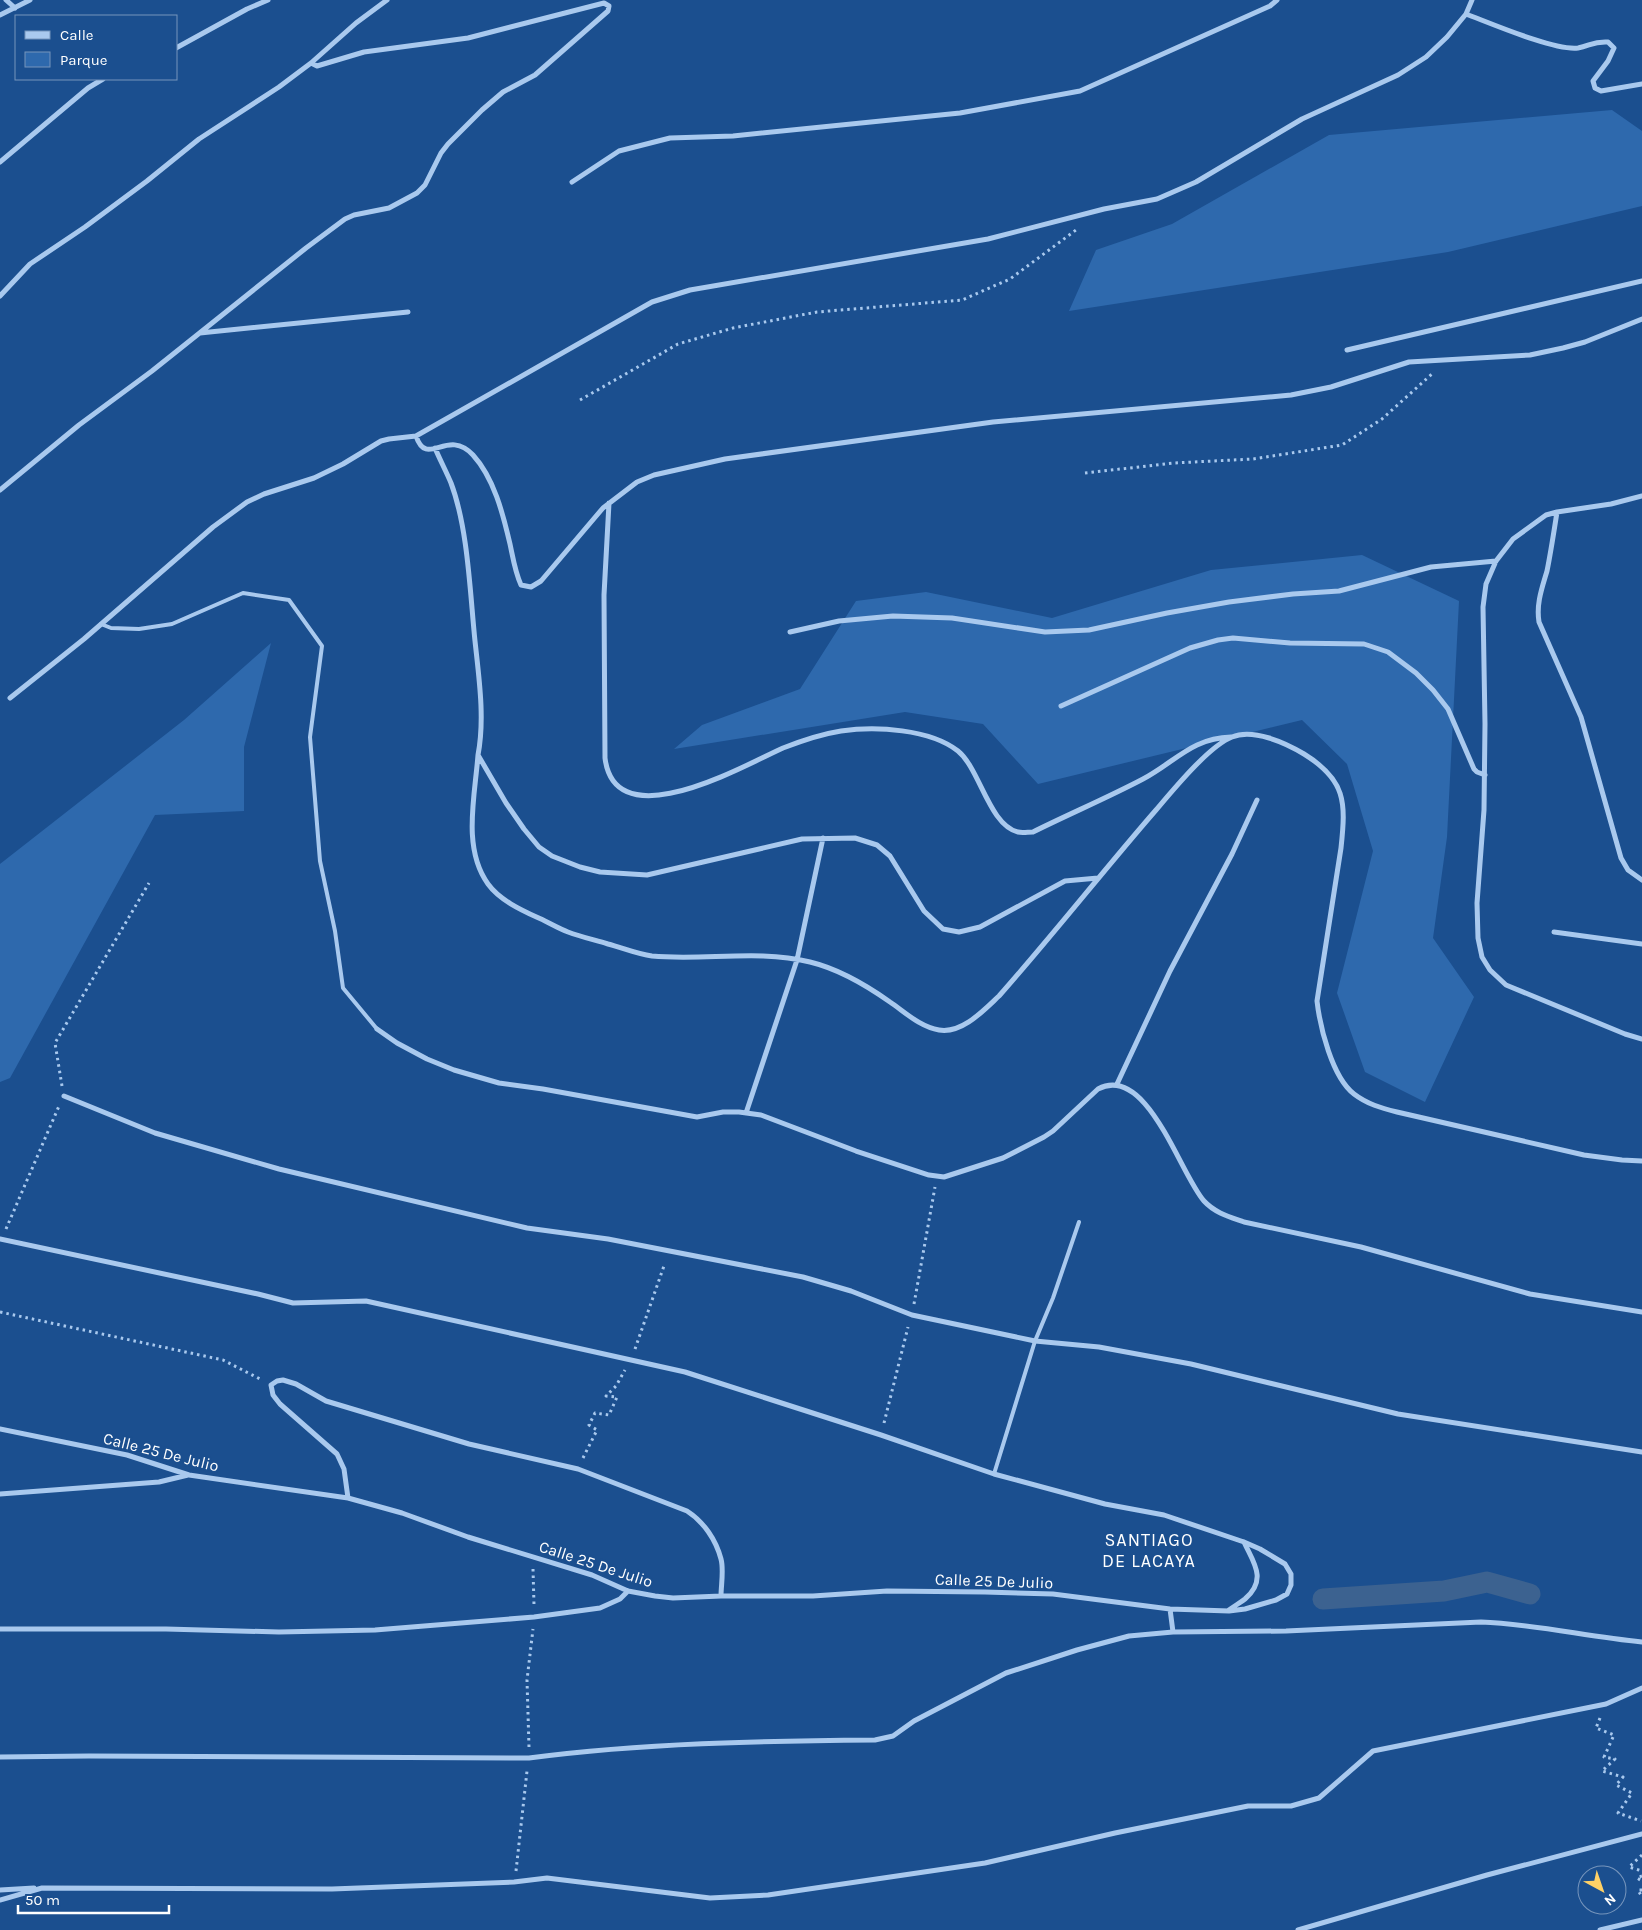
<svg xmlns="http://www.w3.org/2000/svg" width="1642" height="1930" viewBox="0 0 1642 1930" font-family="Karla,sans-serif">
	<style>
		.green { fill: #2e69ad }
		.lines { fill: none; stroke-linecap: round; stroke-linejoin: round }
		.canal { stroke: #3c6290; stroke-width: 21 }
		.path { stroke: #a9c9ee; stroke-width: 3; stroke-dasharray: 2.5 4; stroke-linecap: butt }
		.lane { stroke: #a9c9ee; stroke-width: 4 }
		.street { stroke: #a9c9ee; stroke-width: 5 }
		.labels { text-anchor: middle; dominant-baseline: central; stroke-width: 4.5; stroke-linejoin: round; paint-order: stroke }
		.street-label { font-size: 16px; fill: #fff; stroke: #1b4f8f }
		.neighbourhood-label { font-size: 18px; letter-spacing: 1px; fill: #fff; stroke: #1b4f8f }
	</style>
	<rect width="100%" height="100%" fill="#1b4f8f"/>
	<path class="green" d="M 1612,110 L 1642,131 L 1642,206 L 1448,252 L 1069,311 L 1096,250 L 1172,224 L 1329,135 Z
		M 1362,555 L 1459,601 L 1447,837 L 1433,938 L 1474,997 L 1425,1102 L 1365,1072 L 1337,993 L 1373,851 L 1347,764 L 1302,720 L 1038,784 L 983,724 L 905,712 L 674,749 L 702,725 L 800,689 L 856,601 L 926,592 L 1052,618 L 1211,570 Z
		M 271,643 L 244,747 L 244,811 L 155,815 L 10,1078 L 0,1082 L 0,864 L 184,720 Z"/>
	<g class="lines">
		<path class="canal" d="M 1323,1599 L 1444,1591 L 1487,1582 L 1530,1594"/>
		<path class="path" d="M 580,400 L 678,344 L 733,328 L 817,312 L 962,300 L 1010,279 L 1076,230
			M 1085,473 L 1174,463 L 1253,459 L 1342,445 L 1382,419 L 1433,373
			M 62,1086 L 55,1043 L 149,883
			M 6,1229 L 59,1106
			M 914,1304 L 935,1187
			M 0,1312 L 223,1360 L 262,1380
			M 635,1349 L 665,1263
			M 884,1423 L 908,1327
			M 583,1458 L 597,1430 L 589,1425 L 595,1413 L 609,1415 L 617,1397 L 606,1396 L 616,1386 L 625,1370
			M 533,1569 L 534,1605
			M 1600,1718 L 1596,1728 L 1614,1735 L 1604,1757 L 1615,1759 L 1602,1771 L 1623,1777 L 1616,1785 L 1632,1793 L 1618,1813 L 1641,1821
			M 529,1747 L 527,1680 L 533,1629
			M 1642,1855 L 1629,1867 L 1642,1871
			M 516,1871 L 527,1771
			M 1642,1876 L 1637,1878 L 1642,1881
			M 1642,1890 L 1638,1890 L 1642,1897"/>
		<path class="lane" d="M 101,624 L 111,628 L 139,629 L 172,624 L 243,593 L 289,600 L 322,646 L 310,737 L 320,861 L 335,931 L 343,988 L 377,1029
			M 994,1474 L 1035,1341 L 1053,1298 L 1079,1222"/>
		<path class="street" d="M 6,0 L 15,8
			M 1466,14 C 1490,23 1555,51 1578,48 C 1590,46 1593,41 1608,42 L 1614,48 L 1608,61 L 1593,81 L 1595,88 L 1601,91 L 1642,84
			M 0,15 L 30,0
			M 176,48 L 247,9 L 268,0
			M 0,162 L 88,88 L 103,79
			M 572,182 L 619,151 L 670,138 L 733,136 L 960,113 L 1080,91 L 1270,6 L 1277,0
			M 0,296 L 30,264 L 85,227 L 147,181 L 199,139 L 279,87 L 311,63 L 356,23 L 387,0
			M 200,333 L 408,312
			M 1347,350 L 1642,281
			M 416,436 C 427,469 447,427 473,455 C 494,478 503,514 510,544 C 513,558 515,572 521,585 L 531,587 L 541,581 L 603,508 L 637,482 L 654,475 L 725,459 L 993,422 L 1291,395 L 1331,387 L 1409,362 L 1530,355 L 1563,348 L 1585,342 L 1642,319
			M 435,448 C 440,460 446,471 451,483 C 468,528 470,593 475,641 C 479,678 485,719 478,755 L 506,803 L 524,829 L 539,847 L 552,856 L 580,867 L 600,872 L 647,875 L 802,839 L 855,838 L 877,845 L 890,856 L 924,911 L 943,929 L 959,932 L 980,927 L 1065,881 L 1098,878
			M 0,490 L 79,425 L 152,371 L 306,248 L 345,219 L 354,215 L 389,208 L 417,193 L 425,185 L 441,153 L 448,144 L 482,110 L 503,92 L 535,75 L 608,11 L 609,6 L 604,3 L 468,38 L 364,52 L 317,66 L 311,63
			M 1642,496 L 1611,504 L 1557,512 L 1546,515 L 1513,539 L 1496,561 L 1486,584 L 1483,607 L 1485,724 L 1484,810 L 1477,903 L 1478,938 L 1482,957 L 1490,970 L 1506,985 L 1625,1034 L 1642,1039
			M 609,503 L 604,595 L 605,758 C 615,840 745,765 783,748 C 801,741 822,734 841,731 C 876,726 930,729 958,751 C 980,769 989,825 1018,832 C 1022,833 1028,832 1033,832 C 1069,814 1107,798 1143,779 C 1175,762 1192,738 1231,737
			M 1557,512 C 1554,531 1551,551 1547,571 C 1542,588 1536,604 1539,622 L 1581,717 L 1621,858 L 1628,870 L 1642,880
			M 790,632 L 839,621 L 893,616 L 952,618 L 1045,632 L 1089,630 L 1167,613 L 1229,602 L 1293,594 L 1339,591 L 1431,567 L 1496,561
			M 10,698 L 84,639 L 213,527 L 247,502 L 264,494 L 314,478 L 343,464 L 381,441 L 389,439 L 416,436 L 652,302 L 690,290 L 988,239 L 1104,209 L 1157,199 L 1196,182 L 1302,119 L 1398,75 L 1426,57 L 1447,37 L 1466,14 L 1472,0
			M 1061,706 L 1190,648 L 1218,640 L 1233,638 L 1290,643 L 1364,644 L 1388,652 L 1416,673 L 1433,690 L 1448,709 L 1474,769 L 1477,772 L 1485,775
			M 478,755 C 475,796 462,848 488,884 C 501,902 526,912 545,921 C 553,925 560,929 568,932 C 581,937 595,940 608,944 C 623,948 637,954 652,956 C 704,961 758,949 810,962 C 839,969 866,985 890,1002 C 905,1012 920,1027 939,1030 C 962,1034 984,1010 999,996 C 1053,935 1103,871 1156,810 C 1173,790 1209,746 1232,737 C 1253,728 1286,743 1304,754 C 1346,780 1346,802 1341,848 L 1317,1001 C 1320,1027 1332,1077 1354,1094 C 1367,1104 1381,1108 1397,1112 L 1584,1155 L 1622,1160 L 1642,1161
			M 1554,932 L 1642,944
			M 377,1029 L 397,1043 L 427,1059 L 454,1070 L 499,1083 L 543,1089 L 697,1117 L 723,1112 L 739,1112 L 761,1115 L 856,1151 L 929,1175 L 944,1177 L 1003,1158 L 1044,1137 L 1053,1131 L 1098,1089 C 1147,1063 1180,1174 1204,1201 C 1215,1213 1230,1217 1244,1222 L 1361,1247 L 1530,1294 L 1642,1312
			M 1117,1084 L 1170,971 L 1232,854 L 1257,800
			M 64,1096 L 155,1133 L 279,1169 L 527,1228 L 608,1239 L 803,1277 L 851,1291 L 912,1315 L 1035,1341 L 1099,1347 L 1191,1364 L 1398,1414 L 1642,1452
			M 746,1113 L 797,960 L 823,838
			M 0,1239 L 258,1294 L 293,1303 L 366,1301 L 685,1372 L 881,1435 L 994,1474 L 1105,1504 L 1164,1515 L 1244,1542 L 1260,1549 L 1285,1564 L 1291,1574 L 1291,1585 L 1287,1594 L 1276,1600 L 1245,1609 L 1229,1611 L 1170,1609 L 1053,1594 L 985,1592 L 887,1591 L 813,1596 L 721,1596 L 673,1598 L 655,1596 L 628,1591 L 592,1575 L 468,1537 L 402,1513 L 348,1498 L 189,1475 L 127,1455 L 0,1429
			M 0,1494 L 159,1482 L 188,1475
			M 348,1498 L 344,1469 L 337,1454 L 280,1404 L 273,1395 L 271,1385 L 277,1381 L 283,1380 L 296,1384 L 326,1401 L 469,1444 L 578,1469 L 687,1511 C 704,1522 716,1540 721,1559 C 724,1570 721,1585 721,1596
			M 1170,1609 L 1173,1632
			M 1229,1610 C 1234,1606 1240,1603 1245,1599 C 1268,1579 1253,1562 1244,1542
			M 0,1629 L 166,1629 L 279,1632 L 375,1630 L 534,1617 L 600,1608 L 620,1599 L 628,1591
			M 0,1757 L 89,1756 L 529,1758 C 644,1743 760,1741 875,1740 L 893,1736 L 914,1721 L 1006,1673 L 1077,1650 L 1129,1636 L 1173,1632 L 1286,1631 L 1481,1622 C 1535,1624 1588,1637 1642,1642
			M 0,1890 L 34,1888
			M 0,1900 L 42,1888 L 332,1889 L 514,1882 L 547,1878 L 710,1898 L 768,1895 L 985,1863 L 1115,1833 L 1248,1806 L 1291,1806 L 1319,1798 L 1373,1751 L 1606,1704 L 1642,1688
			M 1298,1930 L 1487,1875 L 1642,1834
			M 1600,1930 L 1642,1920"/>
	</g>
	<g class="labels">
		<g class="street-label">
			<text transform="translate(161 1452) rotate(14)">Calle 25 De Julio</text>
			<text transform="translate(596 1564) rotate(18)">Calle 25 De Julio</text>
			<text transform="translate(994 1581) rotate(2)">Calle 25 De Julio</text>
		</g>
		<g class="neighbourhood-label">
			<text x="1149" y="1540">SANTIAGO<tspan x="1149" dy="21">DE LACAYA</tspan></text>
		</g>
	</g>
	<rect x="15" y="15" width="162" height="65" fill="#1b4f8f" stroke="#7695bc"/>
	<rect x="25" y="31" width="25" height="8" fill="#a9c9ee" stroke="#7695bc"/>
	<text x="60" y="40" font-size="15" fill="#ffffff">Calle</text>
	<rect x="25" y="52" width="25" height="15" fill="#2e69ad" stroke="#7695bc"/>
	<text x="60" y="65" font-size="15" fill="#ffffff">Parque</text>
	<g transform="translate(1602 1890) rotate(140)"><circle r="24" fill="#1b4f8f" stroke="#7695bc"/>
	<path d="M0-4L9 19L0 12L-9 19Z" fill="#ffd166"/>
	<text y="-8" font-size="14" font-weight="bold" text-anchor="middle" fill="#ffffff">N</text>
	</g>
	<path d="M18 1905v8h151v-8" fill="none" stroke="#ffffff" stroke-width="2.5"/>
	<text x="25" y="1905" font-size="15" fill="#ffffff" stroke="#1b4f8f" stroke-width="4" paint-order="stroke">50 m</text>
</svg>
